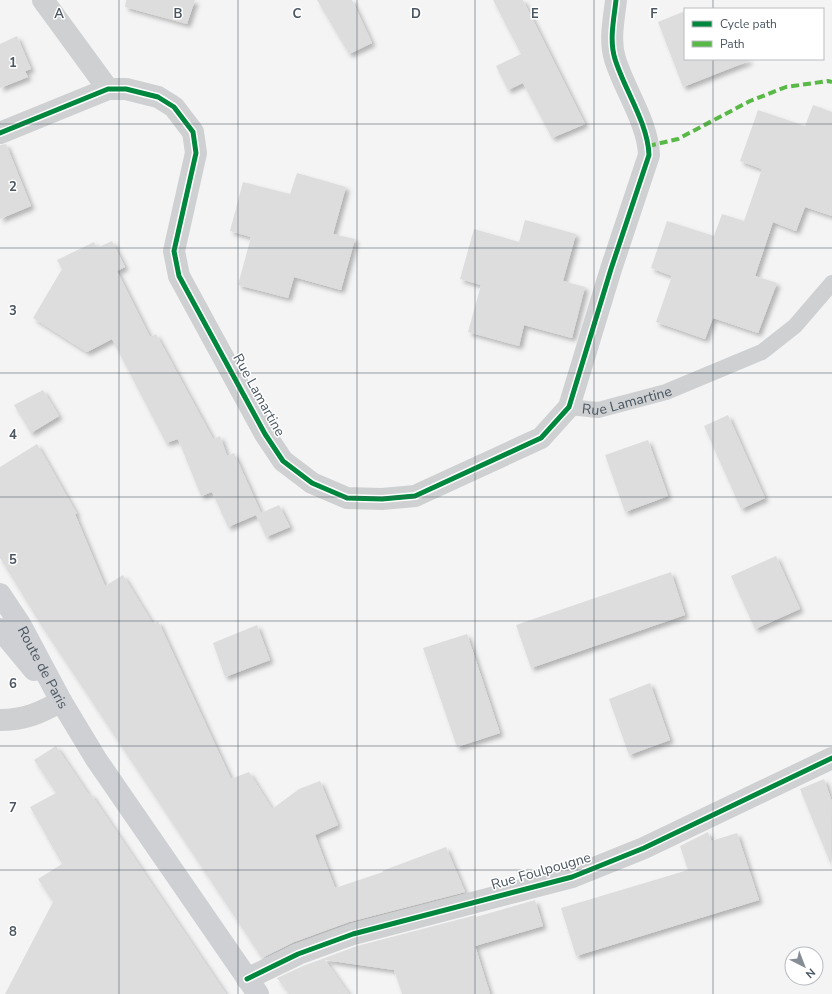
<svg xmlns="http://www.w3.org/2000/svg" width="832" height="994" viewBox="0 0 832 994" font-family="'Nunito Sans',sans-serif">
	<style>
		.building { fill: #ddddde; filter: url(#shadow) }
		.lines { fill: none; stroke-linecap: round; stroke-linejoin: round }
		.service { stroke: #ced0d2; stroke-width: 16 }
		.minor { stroke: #ced0d2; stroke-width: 22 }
		.tertiary { stroke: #ced0d2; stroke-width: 22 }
		.secondary { stroke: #ced0d4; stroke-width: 22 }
		.quiet { stroke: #58b947; stroke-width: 4; stroke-dasharray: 8 4; stroke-linecap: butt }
		.cycleway-casing { stroke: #fff; stroke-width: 8 }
		.cycleway { stroke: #00873e; stroke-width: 5 }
		.grid { fill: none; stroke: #4a5661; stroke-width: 1; stroke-opacity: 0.55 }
		.labels { text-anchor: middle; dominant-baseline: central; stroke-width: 3; stroke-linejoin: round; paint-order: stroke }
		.street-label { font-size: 14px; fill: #4a5661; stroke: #fff }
		.grid-label { font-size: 13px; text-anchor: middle; font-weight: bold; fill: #4a5661; stroke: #fff; stroke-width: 3; stroke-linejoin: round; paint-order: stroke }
	</style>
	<defs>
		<filter id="shadow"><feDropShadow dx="3.5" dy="3.5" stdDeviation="2" flood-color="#0004"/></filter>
	</defs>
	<rect width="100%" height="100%" fill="#f4f4f4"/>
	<path class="building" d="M 126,0 L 195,0 L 187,24 L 125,7 Z
		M 317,0 L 352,0 L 372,43 L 349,54 Z
		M 493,0 L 523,0 L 585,124 L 552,138 L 523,83 L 508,90 L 496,66 L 521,54 Z
		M 685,11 L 685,59 L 749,59 L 749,61 L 683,87 L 658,22 Z
		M 17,36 L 31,69 L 25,71 L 28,77 L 0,88 L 0,44 Z
		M 813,105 L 832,112 L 832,216 L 805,207 L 796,231 L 773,222 L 755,276 L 777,283 L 758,333 L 713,318 L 705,339 L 656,322 L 672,276 L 651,268 L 667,221 L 714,236 L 722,214 L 744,221 L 762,169 L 740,161 L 758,110 L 805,126 Z
		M 6,144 L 31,206 L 0,219 L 0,145 Z
		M 297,173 L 346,187 L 333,234 L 355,239 L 341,290 L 294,277 L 288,298 L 238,285 L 251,237 L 230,231 L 243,182 L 290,194 Z
		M 525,220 L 576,234 L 563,281 L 585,287 L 572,338 L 524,325 L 519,346 L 468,332 L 481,285 L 460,279 L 474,229 L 519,242 Z
		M 112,241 L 125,267 L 117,271 L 150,337 L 156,334 L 213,439 L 220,436 L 227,456 L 234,453 L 261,513 L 279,505 L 290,527 L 266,537 L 256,515 L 228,527 L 212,492 L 201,496 L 178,439 L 166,443 L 112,339 L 87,352 L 33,318 L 62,269 L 57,260 L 94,242 L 97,248 Z
		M 43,390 L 59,416 L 31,433 L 14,405 Z
		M 728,415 L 765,498 L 741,509 L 704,426 Z
		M 648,440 L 668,496 L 625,512 L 605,455 Z
		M 37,444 L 77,514 L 75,514 L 105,586 L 123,575 L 153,624 L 158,621 L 231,779 L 249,772 L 272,809 L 299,789 L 320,781 L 338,825 L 315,835 L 335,888 L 383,872 L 382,871 L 446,847 L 465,892 L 349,922 L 294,942 L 262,958 L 43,628 L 0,558 L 0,467 Z
		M 776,556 L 800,609 L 755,629 L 731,576 Z
		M 671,572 L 685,615 L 531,668 L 516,625 Z
		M 257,625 L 270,660 L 225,677 L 213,643 Z
		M 467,634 L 500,733 L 457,747 L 423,648 Z
		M 650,683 L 670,740 L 629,755 L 609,699 Z
		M 56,746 L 89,795 L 91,794 L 226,994 L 5,994 L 53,902 L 38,879 L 62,864 L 30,807 L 56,793 L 34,760 Z
		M 824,779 L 832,802 L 831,865 L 800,789 Z
		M 708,832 L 711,841 L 737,833 L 759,900 L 576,956 L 561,908 L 688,870 L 680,846 Z
		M 535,900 L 543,926 L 475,946 L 490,994 L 402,994 L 394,970 L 325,960 L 349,994 L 289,994 L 277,978 L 303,966 L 357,946 L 476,915 L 476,917 Z"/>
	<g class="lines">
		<path class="service" id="s1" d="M 569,407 L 598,410 L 666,392 L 762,352 L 795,326 L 832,283"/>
		<path class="minor" d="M 43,0 L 108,89
			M 0,133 L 108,89 L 126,89 L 158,97 L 174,107 L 193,132 L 196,153 L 174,251 L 179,276 L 265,434 L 283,461 L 312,483 L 347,498 L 382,499 L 415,496 L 541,438 L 569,407 L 611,269 L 649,155 C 648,123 624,89 615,59 C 609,40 614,19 616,0
			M 247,979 L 298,954 L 353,934 L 572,877 L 644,848 L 832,758"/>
		<path class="tertiary" d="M 0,720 C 24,720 41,713 61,701"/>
		<g class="secondary">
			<path id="s2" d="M 0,594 L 20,624 L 61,701 L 96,759 L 258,994"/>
			<path d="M 0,629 L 34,670"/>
		</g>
		<path class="quiet" d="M 648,146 L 678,139 L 750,101 L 786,87 L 828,81 L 832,82"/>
		<g class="cycleway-casing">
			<path id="cycleway" d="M 0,133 L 108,89 L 126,89 L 158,97 L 174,107 L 193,132 L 196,153 L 174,251 L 179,276 L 265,434 L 283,461 L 312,483 L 347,498 L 382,499 L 415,496 L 541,438 L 569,407 L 611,269 L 649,155 C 648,123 624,89 615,59 C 609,40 614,19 616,0
				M 247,979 L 298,954 L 353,934 L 572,877 L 644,848 L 832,758"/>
		</g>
		<use href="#cycleway" class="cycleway"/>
	</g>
	<path class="grid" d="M 119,0 L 119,994M 238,0 L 238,994M 357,0 L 357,994M 475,0 L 475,994M 594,0 L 594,994M 713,0 L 713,9M 713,59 L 713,994M 0,124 L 832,124M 0,248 L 832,248M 0,373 L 832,373M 0,497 L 832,497M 0,621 L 832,621M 0,746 L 832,746M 0,870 L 832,870"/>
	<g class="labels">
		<g class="street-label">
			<text transform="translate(259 395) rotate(61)">Rue Lamartine</text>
			<text stroke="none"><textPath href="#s1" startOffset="59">Rue Lamartine</textPath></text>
			<text stroke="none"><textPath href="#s2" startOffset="85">Route de Paris</textPath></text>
			<text transform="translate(541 871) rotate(-16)">Rue Foulpougne</text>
		</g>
	</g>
	<g class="grid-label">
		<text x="59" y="18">A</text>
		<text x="178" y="18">B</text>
		<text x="297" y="18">C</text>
		<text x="416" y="18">D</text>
		<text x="535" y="18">E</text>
		<text x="654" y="18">F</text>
		<text x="13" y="67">1</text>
		<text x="13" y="191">2</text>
		<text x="13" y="315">3</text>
		<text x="13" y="439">4</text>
		<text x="13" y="564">5</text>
		<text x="13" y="688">6</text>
		<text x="13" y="812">7</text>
		<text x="13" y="936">8</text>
	</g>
	<rect x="684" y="8" width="140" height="52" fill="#ffffff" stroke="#b7bbc0"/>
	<rect x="692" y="21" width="20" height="6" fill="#00873e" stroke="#b7bbc0"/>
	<text x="720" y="28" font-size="12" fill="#4a5661">Cycle path</text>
	<rect x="692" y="41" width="20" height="6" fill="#58b947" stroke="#b7bbc0"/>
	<text x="720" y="48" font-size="12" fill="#4a5661">Path</text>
	<g transform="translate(804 966) rotate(138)"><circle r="19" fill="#ffffff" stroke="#b7bbc0"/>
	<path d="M0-3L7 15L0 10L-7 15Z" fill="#868d94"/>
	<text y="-6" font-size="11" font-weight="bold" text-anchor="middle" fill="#4a5661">N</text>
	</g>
</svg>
